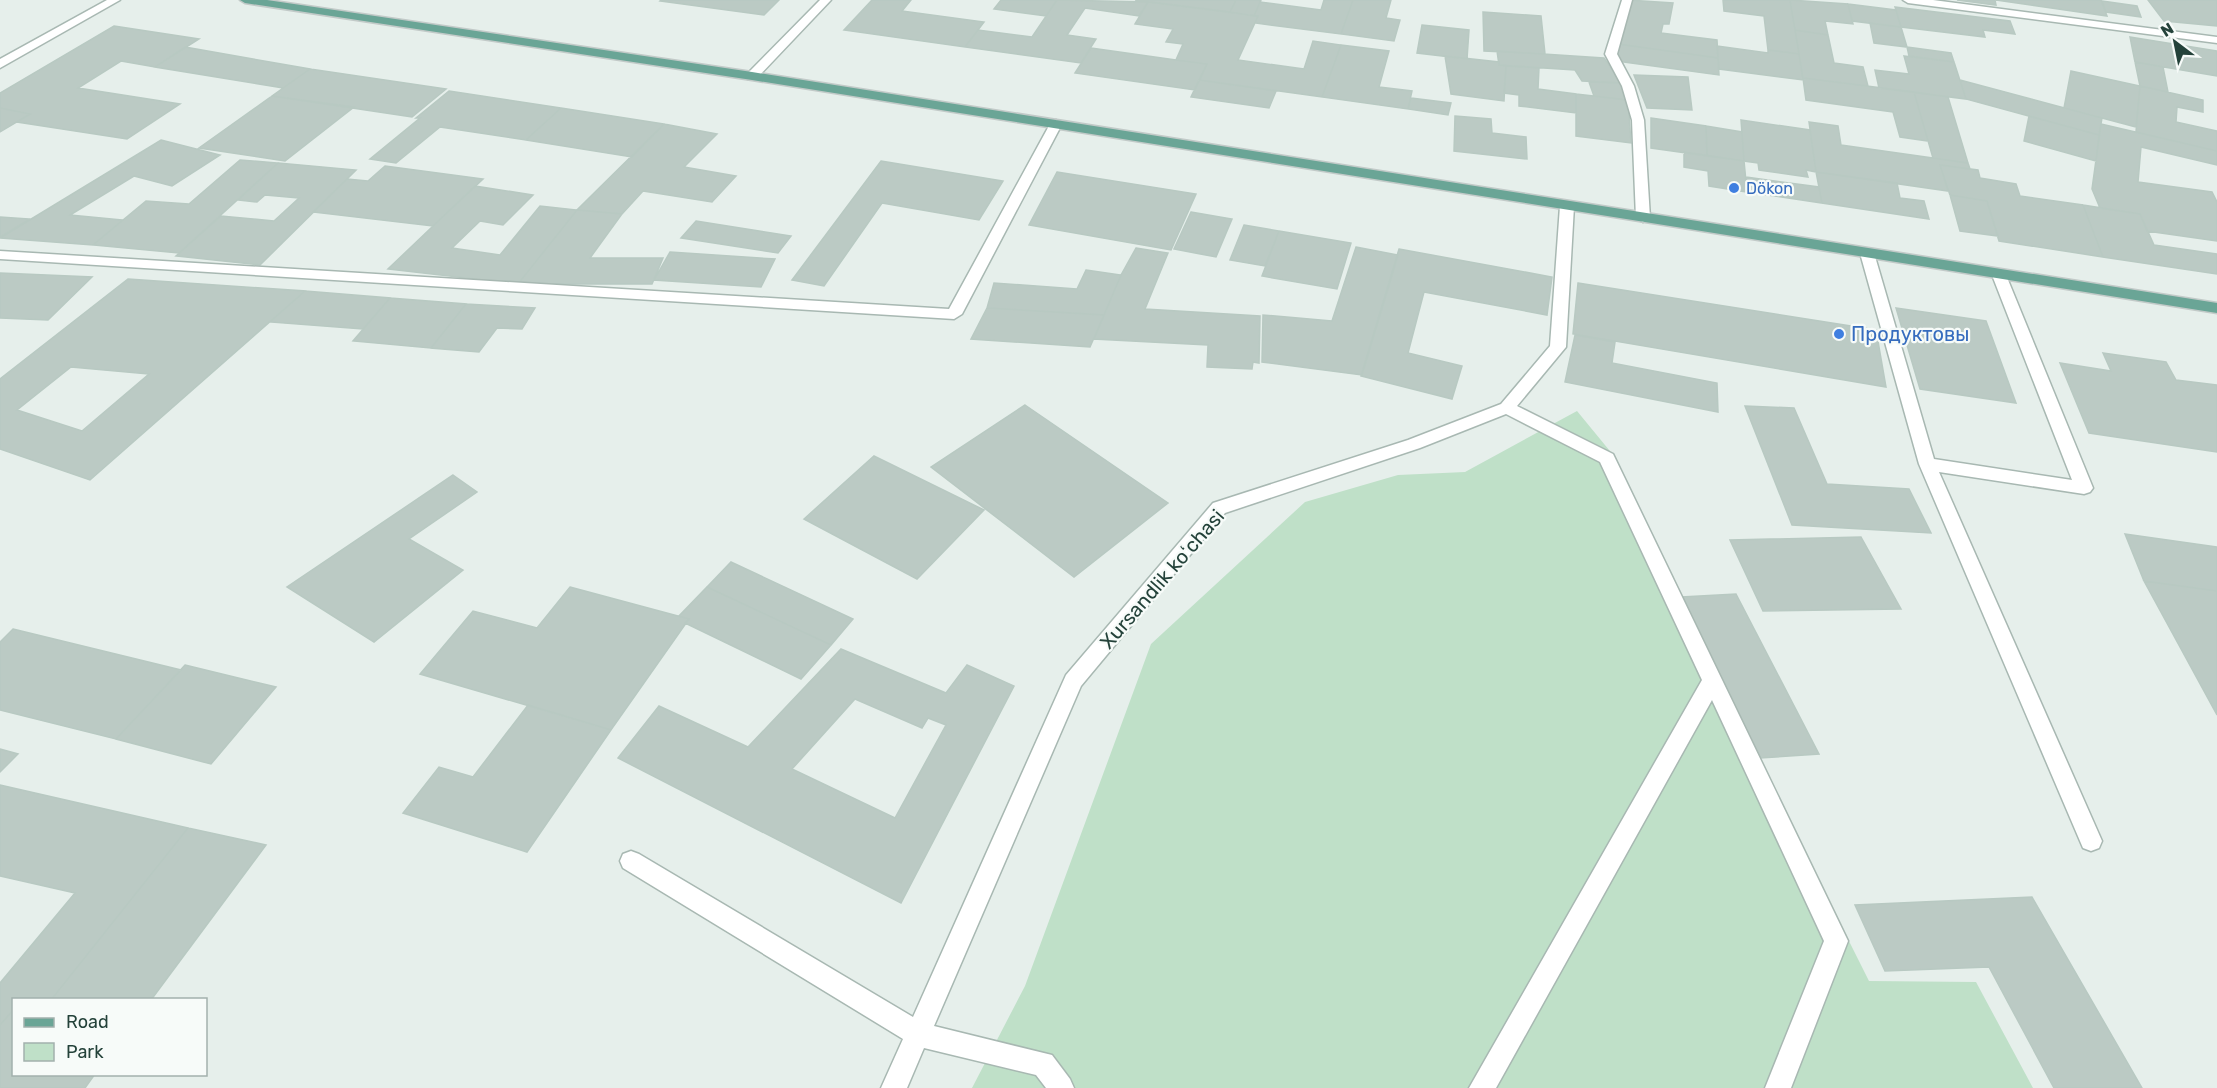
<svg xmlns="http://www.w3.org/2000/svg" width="2217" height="1088" viewBox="0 0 2217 1088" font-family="Rubik,sans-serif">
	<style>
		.green { fill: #bfe0c8 }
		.building { fill: #bbcac4; stroke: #b8c9c2; stroke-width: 1.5; fill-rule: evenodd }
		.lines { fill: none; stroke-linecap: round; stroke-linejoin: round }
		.minor-casing { stroke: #a8b8b2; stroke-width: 3 }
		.major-casing { stroke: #c2cac8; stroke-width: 3 }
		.minor { fill: #fff; fill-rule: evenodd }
		.major { fill: #6aa596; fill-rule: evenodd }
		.shop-dot { fill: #3f7fe0; stroke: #f7fbf9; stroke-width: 2 }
		.labels { text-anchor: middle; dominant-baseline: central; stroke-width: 4.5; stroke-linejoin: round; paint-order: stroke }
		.far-shop-label { font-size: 16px; fill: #366cbe; stroke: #f7fbf9; text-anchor: start }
		.shop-label { font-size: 20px; fill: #366cbe; stroke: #f7fbf9; text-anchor: start }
		.street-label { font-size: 20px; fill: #24423a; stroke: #f7fbf9 }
	</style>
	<rect width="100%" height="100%" fill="#e6efeb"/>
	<path class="green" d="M 1577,411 L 1614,456 L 1671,586 L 1869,981 L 1976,982 L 2033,1088 L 972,1088 L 1025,986 L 1151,644 L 1305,502 L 1398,475 L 1465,472 Z"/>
	<path class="building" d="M 661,0 L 779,0 L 764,15 L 660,1 Z
		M 872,0 L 911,0 L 902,11 L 984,22 L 965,47 L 844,30 Z
		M 1001,0 L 1057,0 L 1046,16 L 994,9 Z
		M 1057,0 L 1148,2 L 1139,16 L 1085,8 L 1067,35 L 1096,39 L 1081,63 L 965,47 L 978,30 L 1032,37 Z
		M 1135,0 L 1236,0 L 1230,12 Z
		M 1236,0 L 1261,0 L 1254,16 L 1230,12 Z
		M 1324,0 L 1353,0 L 1341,34 L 1255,23 L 1258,16 L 1254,16 L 1260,2 L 1321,10 Z
		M 1353,0 L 1391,0 L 1386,18 L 1400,20 L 1394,41 L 1341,34 Z
		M 1628,0 L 1673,3 L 1669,24 L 1663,24 L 1661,33 L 1717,40 L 1718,58 L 1618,44 Z
		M 1723,0 L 1790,0 L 1799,54 L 1768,50 L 1764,16 L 1724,11 Z
		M 1790,0 L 1848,4 L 1853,24 L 1825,21 L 1828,35 L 1795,30 Z
		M 1957,0 L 1995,0 L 1996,5 Z
		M 1996,0 L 2101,0 L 2107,16 Z
		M 2148,0 L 2217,0 L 2217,26 L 2164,21 Z
		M 2102,1 L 2137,6 L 2141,17 L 2106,12 Z
		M 1148,2 L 1258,16 L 1238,60 L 1304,69 L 1313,41 L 1341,45 L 1322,97 L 1199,80 L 1207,64 L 1176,60 L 1183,44 L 1166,42 L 1173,29 L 1135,24 Z
		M 1848,4 L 1896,10 L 1901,27 L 1852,21 Z
		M 1895,7 L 2010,21 L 2015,34 L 1983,30 L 1985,37 L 1901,27 Z
		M 1483,12 L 1541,16 L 1545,54 L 1484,51 Z
		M 1870,23 L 1901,27 L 1907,47 L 1874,43 Z
		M 1422,25 L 1469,30 L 1467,59 L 1417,53 Z
		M 114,26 L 199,39 L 155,67 L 121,61 L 78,88 L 180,104 L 127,139 L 17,122 L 30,114 L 0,108 L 0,93 Z
		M 1795,30 L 1828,35 L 1834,63 L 1863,67 L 1868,86 L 1803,78 Z
		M 2130,37 L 2217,51 L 2217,76 L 2135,62 Z
		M 1618,44 L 1718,58 L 1719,75 L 1617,61 Z
		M 1341,45 L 1389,51 L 1379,87 L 1412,91 L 1408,109 L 1322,97 Z
		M 1717,46 L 1768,53 L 1768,50 L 1799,54 L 1803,80 L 1719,69 Z
		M 185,47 L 310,69 L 283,88 L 155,67 Z
		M 1907,47 L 1951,53 L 1954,62 L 1909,56 Z
		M 1091,48 L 1176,60 L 1207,64 L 1195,90 L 1075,73 Z
		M 1497,51 L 1604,58 L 1622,83 L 1582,81 L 1575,70 L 1499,65 Z
		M 1445,56 L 1499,62 L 1499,65 L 1506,66 L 1504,101 L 1451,94 Z
		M 1904,56 L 1954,62 L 1966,99 L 1879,88 L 1875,70 L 1909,74 Z
		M 2135,62 L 2163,67 L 2168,92 L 2140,86 Z
		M 1506,66 L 1539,68 L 1538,89 L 1576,94 L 1576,113 L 1519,106 L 1519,95 L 1504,93 Z
		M 310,69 L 446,89 L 412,117 L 272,96 Z
		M 2071,71 L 2140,86 L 2136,127 L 2064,108 Z
		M 1634,75 L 1688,77 L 1692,110 L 1647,108 Z
		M 1803,78 L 1914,92 L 1928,141 L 1900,137 L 1893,112 L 1806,100 Z
		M 1199,80 L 1276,91 L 1269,108 L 1191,97 Z
		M 1960,80 L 2102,118 L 2099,135 L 1966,99 Z
		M 1589,82 L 1622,83 L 1628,100 L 1594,96 Z
		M 2140,86 L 2203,100 L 2203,112 L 2177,107 L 2176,122 L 2217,131 L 2217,151 L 2136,132 Z
		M 449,91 L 561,108 L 526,140 L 440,127 L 396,163 L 370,159 L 420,118 L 416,118 Z
		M 1914,92 L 1948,97 L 1968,163 L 1933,158 Z
		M 1576,94 L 1628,100 L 1631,143 L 1576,136 Z
		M 272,96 L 354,107 L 285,161 L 199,148 Z
		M 1411,98 L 1451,103 L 1448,115 L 1408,109 Z
		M 0,108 L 30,114 L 0,132 Z
		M 561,108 L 664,124 L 632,157 L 526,140 Z
		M 1455,116 L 1491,119 L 1492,133 L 1526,137 L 1527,159 L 1454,151 Z
		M 2029,116 L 2099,135 L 2096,161 L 2024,141 Z
		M 1651,118 L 1706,126 L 1707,156 L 1651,148 Z
		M 1741,120 L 1810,130 L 1816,172 L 1806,170 L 1808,177 L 1759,170 L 1758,163 L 1744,161 Z
		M 1809,122 L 1838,126 L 1841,145 L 1968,163 L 1970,169 L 1940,165 L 1948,191 L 1816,172 Z
		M 664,124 L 717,134 L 684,167 L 736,176 L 712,202 L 643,191 L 622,214 L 577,210 Z
		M 2101,124 L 2217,151 L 2217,165 L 2141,147 L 2138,182 L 2212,192 L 2217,202 L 2217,241 L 2147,231 L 2140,214 L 2100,208 L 2092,189 Z
		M 1706,126 L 1742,132 L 1744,161 L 1707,156 Z
		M 161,140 L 220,155 L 172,186 L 134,176 L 70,215 L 123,220 L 93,245 L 0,238 Z
		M 1684,152 L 1744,161 L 1747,192 L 1709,186 L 1708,171 L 1684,167 Z
		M 240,160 L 278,163 L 179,253 L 93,245 L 146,201 L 189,204 Z
		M 881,161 L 1003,181 L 979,220 L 882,203 L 824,286 L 792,280 Z
		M 278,163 L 356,170 L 260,265 L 176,256 L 221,216 L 274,221 L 299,198 L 265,195 L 257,202 L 238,200 Z
		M 1940,165 L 1978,170 L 1980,178 L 2016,184 L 2020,196 L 2083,205 L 2103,257 L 1999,241 L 1987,201 L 1950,195 Z
		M 385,166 L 483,179 L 433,226 L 313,212 L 347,179 L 368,181 Z
		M 1057,172 L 1196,194 L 1171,250 L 1029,225 Z
		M 1816,172 L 1897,183 L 1900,198 L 1924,201 L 1929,219 L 1822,203 Z
		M 1746,177 L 1819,187 L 1822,203 L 1747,192 Z
		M 475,186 L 533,195 L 503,225 L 480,221 L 452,248 L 500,255 L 540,206 L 577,210 L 518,284 L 388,269 Z
		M 1950,195 L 1987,201 L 1998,236 L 1960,231 Z
		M 2083,205 L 2140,214 L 2154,245 L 2217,254 L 2217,274 L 2103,257 Z
		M 577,210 L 622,214 L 590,258 L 663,258 L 652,284 L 518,284 Z
		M 1191,212 L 1232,219 L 1216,257 L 1174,249 Z
		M 0,217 L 30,219 L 0,237 Z
		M 696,221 L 791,236 L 778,253 L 681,238 Z
		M 1244,225 L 1279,231 L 1265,266 L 1230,260 Z
		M 1279,231 L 1351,243 L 1337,289 L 1262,276 Z
		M 1356,247 L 1398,255 L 1362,375 L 1262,362 L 1263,315 L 1332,321 Z
		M 1136,248 L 1168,253 L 1145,309 L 1260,316 L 1259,363 L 1253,362 L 1252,369 L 1207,367 L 1208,345 L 1094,339 L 1121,275 Z
		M 1399,249 L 1552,277 L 1547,315 L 1424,292 L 1408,353 L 1462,366 L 1452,399 L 1361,376 Z
		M 670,252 L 775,259 L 761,287 L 654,280 Z
		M 1086,270 L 1121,275 L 1104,315 L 987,308 L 994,283 L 1077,289 Z
		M 0,273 L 92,277 L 48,320 L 0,318 Z
		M 128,279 L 305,291 L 90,480 L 0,449 L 0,379 ZM 71,367 L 149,374 L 82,431 L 17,410 Z
		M 1578,283 L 1876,330 L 1886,387 L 1573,334 Z
		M 305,291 L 390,298 L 363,329 L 270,322 Z
		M 390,298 L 466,304 L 431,348 L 353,341 Z
		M 466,304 L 535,308 L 522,329 L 497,328 L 479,352 L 431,348 Z
		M 987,308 L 1104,315 L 1090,347 L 971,339 Z
		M 1896,308 L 1986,321 L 2016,403 L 1920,389 Z
		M 1575,335 L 1615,342 L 1612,363 L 1717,383 L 1718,412 L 1565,382 Z
		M 2103,353 L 2166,362 L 2176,380 L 2217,385 L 2217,452 L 2089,433 L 2060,363 L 2111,371 Z
		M 1025,405 L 1168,503 L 1074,577 L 931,467 Z
		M 1745,406 L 1794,408 L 1827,484 L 1909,489 L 1931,533 L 1792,525 Z
		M 874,456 L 984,510 L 917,579 L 804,519 Z
		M 453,475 L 477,492 L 409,539 L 463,570 L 374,642 L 287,587 Z
		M 2125,534 L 2217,547 L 2217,591 L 2144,581 Z
		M 1861,537 L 1901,609 L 1763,611 L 1730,540 Z
		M 731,562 L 853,619 L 831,645 L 707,587 Z
		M 2144,581 L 2217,591 L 2217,715 Z
		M 570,587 L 689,619 L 611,730 L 420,674 L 473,611 L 537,628 Z
		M 707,587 L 831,645 L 801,679 L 685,623 L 689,619 L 679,616 Z
		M 1736,594 L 1819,754 L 1760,758 L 1682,597 Z
		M 13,629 L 181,670 L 116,739 L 0,710 L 0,642 Z
		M 841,649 L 946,693 L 967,665 L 1014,686 L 901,903 L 618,758 L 659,706 L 748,747 ZM 855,699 L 922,728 L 928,718 L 946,725 L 895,818 L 792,769 Z
		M 185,665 L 276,687 L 211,764 L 116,739 Z
		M 528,705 L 611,730 L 527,852 L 403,813 L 439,767 L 473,777 Z
		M 0,749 L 18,754 L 0,772 Z
		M 0,785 L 188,828 L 51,1000 L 14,1000 L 14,1009 L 0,1025 L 0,983 L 75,893 L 0,876 Z
		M 188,828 L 266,845 L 151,1000 L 51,1000 Z
		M 2032,897 L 2142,1088 L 2054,1088 L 1989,967 L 1885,971 L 1855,905 Z
		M 14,1009 L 14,1074 L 95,1074 L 85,1088 L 0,1088 L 0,1025 Z"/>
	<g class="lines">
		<g class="minor-casing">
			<path id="minor" d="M 107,0 L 120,0 L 0,68 L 0,59 Z
				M 820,0 L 831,0 L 756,79 L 748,79 L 748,73 Z
				M 1622,0 L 1632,0 L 1617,54 L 1634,86 L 1644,120 L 1650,218 L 1643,222 L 1636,218 L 1632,120 L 1622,86 L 1605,54 Z
				M 1903,0 L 1933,0 L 2217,37 L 2217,43 L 1908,3 Z
				M 1056,120 L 1062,124 L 962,314 L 954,319 L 0,259 L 0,251 L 949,309 L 1050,124 Z
				M 1567,202 L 1574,206 L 1566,347 L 1517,406 L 1613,454 L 1848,941 L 1791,1088 L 1765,1088 L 1824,941 L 1712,700 L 1496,1088 L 1469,1088 L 1702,680 L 1600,462 L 1506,414 L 1420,448 L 1225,513 L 1081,686 L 934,1026 L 1052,1055 L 1070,1079 L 1074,1088 L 1046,1088 L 1036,1075 L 924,1048 L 907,1088 L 881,1088 L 903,1039 L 623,868 L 620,861 L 623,854 L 631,851 L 639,854 L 913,1017 L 1066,675 L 1213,503 L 1408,440 L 1501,404 L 1550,346 L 1560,206 Z
				M 1867,249 L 1874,253 L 1934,459 L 2072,480 L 1992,275 L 1999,271 L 2006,275 L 2093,488 L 2090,492 L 2084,494 L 1939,472 L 2102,841 L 2099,848 L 2091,851 L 2083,848 L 2080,841 L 1919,464 L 1860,253 Z"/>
		</g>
		<g class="major-casing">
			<path id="major" d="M 240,0 L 267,0 L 752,72 L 2217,303 L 2217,313 L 752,80 L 245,3 Z"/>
		</g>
		<use href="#minor" class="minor"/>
		<use href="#major" class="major"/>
	</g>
	<g class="shop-dot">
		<circle cx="1734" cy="188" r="6"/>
		<circle cx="1839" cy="334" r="6"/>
	</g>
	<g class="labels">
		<g class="far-shop-label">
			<text x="1746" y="188">Dökon</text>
		</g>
		<g class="shop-label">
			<text x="1851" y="334">Продуктовы</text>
		</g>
		<g class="street-label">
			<text transform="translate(1162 579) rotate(-49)">Xursandlik koʻchasi</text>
		</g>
	</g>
	<rect x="12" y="998" width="195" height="78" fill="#f7fbf9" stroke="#a3b1ad" stroke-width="1.5"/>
	<rect x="24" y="1018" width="30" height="9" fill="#6aa596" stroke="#a3b1ad" stroke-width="1.5"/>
	<text x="66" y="1028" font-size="18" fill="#24423a">Road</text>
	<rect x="24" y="1043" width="30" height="18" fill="#bfe0c8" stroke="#a3b1ad" stroke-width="1.5"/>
	<text x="66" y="1058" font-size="18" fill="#24423a">Park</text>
	<g transform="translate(2175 42) rotate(328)" stroke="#f7fbf9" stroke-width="4.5" paint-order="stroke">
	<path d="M0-4.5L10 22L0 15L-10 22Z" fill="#24423a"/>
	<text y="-9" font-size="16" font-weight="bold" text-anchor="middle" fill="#24423a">N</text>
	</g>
</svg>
